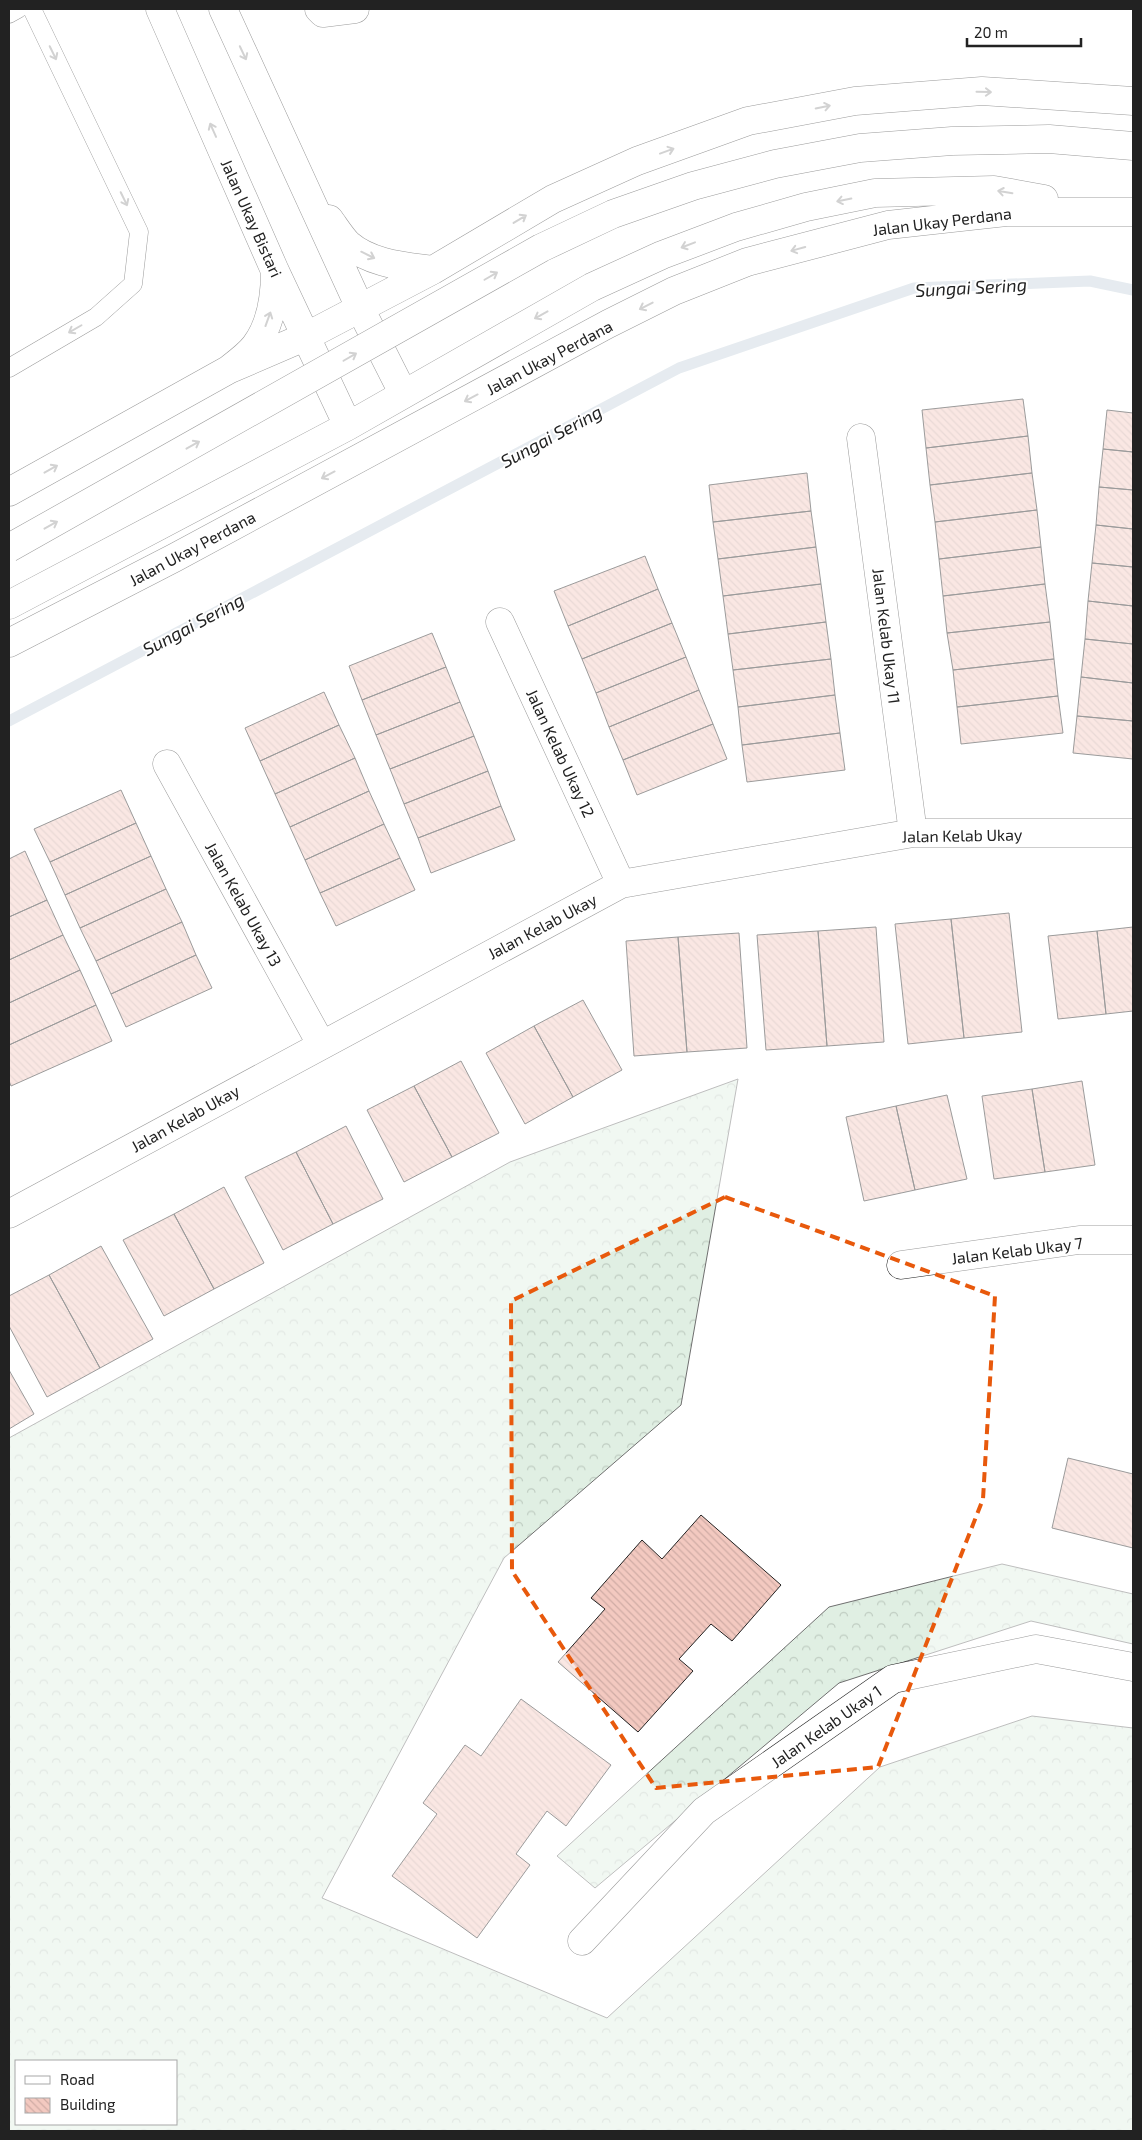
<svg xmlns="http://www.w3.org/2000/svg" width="1142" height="2140" viewBox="0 0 1142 2140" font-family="'Exo 2',sans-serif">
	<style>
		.forest { fill: url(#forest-crowns); stroke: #6f6f6f; fill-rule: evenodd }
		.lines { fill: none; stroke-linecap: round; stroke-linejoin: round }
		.stream { stroke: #c7d3dd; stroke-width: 11 }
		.building { fill: url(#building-back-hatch); stroke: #222 }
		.service-casing { stroke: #222; stroke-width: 19 }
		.minor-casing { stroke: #222; stroke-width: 29 }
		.tertiary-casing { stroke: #222; stroke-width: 29 }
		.service { stroke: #fff; stroke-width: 18 }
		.minor { stroke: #fff; stroke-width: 28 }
		.tertiary { stroke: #fff; stroke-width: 28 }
		.tertiary-bridge-casing { stroke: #222; stroke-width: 29; stroke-linecap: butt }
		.tertiary-bridge { stroke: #fff; stroke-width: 28 }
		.oneway { stroke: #9c9c9c }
		.marked { fill: none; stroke: #e8590c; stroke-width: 4; stroke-dasharray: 10 6; stroke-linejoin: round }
		.labels { text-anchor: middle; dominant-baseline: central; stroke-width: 4; stroke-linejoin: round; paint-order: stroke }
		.street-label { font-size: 16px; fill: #222; stroke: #fff }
		.water-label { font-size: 18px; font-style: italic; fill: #222; stroke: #fff }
	</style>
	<defs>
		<pattern id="forest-crowns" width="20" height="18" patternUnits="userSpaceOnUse" patternTransform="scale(1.25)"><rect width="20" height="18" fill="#e0efe3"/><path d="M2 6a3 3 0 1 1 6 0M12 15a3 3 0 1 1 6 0" fill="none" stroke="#c0cdc2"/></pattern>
		<pattern id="building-back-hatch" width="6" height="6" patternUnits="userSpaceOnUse" patternTransform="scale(1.25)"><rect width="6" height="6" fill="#f3c9c0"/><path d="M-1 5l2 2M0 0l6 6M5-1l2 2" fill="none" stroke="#d0aca5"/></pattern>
	</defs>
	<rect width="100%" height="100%" fill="#fff"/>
	<path class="forest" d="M 738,1079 L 681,1405 L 504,1558 L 322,1898 L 607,2018 L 880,1767 L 1032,1716 L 1133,1728 L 1133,2131 L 9,2131 L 9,1438 L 510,1162 ZM 16,2061 L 176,2061 L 176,2124 L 16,2124 Z
		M 1002,1564 L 1133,1594 L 1133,1644 L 1031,1621 L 839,1683 L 595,1888 L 557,1856 L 829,1607 Z"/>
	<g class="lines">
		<path class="stream" d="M 9,721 L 679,368 L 914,288 L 1090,281 L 1133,290"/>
	</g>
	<path class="building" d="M 1023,399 L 1028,436 L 926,448 L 922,410 Z
		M 1107,410 L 1133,413 L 1133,452 L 1103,449 Z
		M 1028,436 L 1032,473 L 930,485 L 926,448 Z
		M 1103,449 L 1133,452 L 1133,490 L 1099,487 Z
		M 807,473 L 811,511 L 713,522 L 709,485 Z
		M 1032,473 L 1037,510 L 935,522 L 930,485 Z
		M 1099,487 L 1133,490 L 1133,529 L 1096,525 Z
		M 1037,510 L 1041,547 L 939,559 L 935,522 Z
		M 811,511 L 816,547 L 718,559 L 713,522 Z
		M 1096,525 L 1133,529 L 1133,567 L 1092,563 Z
		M 816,547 L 821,584 L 723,596 L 718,559 Z
		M 1041,547 L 1045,584 L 943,596 L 939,559 Z
		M 645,556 L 658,589 L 568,626 L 554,591 Z
		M 1092,563 L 1133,567 L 1133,606 L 1088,601 Z
		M 821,584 L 826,622 L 728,634 L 723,596 Z
		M 1045,584 L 1050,622 L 947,633 L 943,596 Z
		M 658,589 L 672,623 L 582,659 L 568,626 Z
		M 1088,601 L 1133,606 L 1133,644 L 1085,639 Z
		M 826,622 L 831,659 L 733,670 L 728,634 Z
		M 1050,622 L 1054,659 L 953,670 L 947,633 Z
		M 672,623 L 686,657 L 596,693 L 582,659 Z
		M 432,633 L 446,667 L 362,700 L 349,666 Z
		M 1085,639 L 1133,644 L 1133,683 L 1081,677 Z
		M 686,657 L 699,690 L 609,727 L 596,693 Z
		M 831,659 L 835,695 L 738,707 L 733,670 Z
		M 1054,659 L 1058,696 L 957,707 L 953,670 Z
		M 446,667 L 460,702 L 376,735 L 362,700 Z
		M 1081,677 L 1133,683 L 1133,721 L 1077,716 Z
		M 699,690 L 713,724 L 623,760 L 609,727 Z
		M 324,692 L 339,725 L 260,761 L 245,728 Z
		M 835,695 L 840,733 L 742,745 L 738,707 Z
		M 1058,696 L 1063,733 L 961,744 L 957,707 Z
		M 460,702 L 474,736 L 390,769 L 376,735 Z
		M 1077,716 L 1133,721 L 1133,759 L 1073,753 Z
		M 713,724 L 727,759 L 637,795 L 623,760 Z
		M 339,725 L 355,758 L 275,794 L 260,761 Z
		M 840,733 L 845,770 L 747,782 L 742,745 Z
		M 474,736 L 488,771 L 404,804 L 390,769 Z
		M 355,758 L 369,791 L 290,827 L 275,794 Z
		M 488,771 L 501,806 L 418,838 L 404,804 Z
		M 121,790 L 136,823 L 50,862 L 34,829 Z
		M 369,791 L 384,824 L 305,860 L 290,827 Z
		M 501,806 L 515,840 L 431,873 L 418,838 Z
		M 136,823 L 151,856 L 65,895 L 50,862 Z
		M 384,824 L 400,858 L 320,893 L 305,860 Z
		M 25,851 L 47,900 L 9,917 L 9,859 Z
		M 151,856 L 166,889 L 80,928 L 65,895 Z
		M 400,858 L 415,890 L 336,926 L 320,893 Z
		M 166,889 L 182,922 L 96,961 L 80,928 Z
		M 47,900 L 63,935 L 9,960 L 9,917 Z
		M 1009,913 L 1022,1032 L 964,1038 L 951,919 Z
		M 951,919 L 964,1038 L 908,1044 L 895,924 Z
		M 182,922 L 196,955 L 111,994 L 96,961 Z
		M 876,927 L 884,1042 L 827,1046 L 818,931 Z
		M 1133,927 L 1133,1011 L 1106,1014 L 1097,931 Z
		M 818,931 L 827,1046 L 766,1050 L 757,935 Z
		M 1097,931 L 1106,1014 L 1058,1019 L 1048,936 Z
		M 739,933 L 747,1048 L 687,1052 L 678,937 Z
		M 63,935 L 80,970 L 9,1003 L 9,960 Z
		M 678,937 L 687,1052 L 634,1056 L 626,941 Z
		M 196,955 L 212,988 L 126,1027 L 111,994 Z
		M 80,970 L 96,1005 L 9,1045 L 9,1003 Z
		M 583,1000 L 622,1070 L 573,1097 L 534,1026 Z
		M 96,1005 L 112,1041 L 11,1086 L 9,1081 L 9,1045 Z
		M 534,1026 L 573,1097 L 525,1124 L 486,1053 Z
		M 461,1061 L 499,1133 L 452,1157 L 414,1086 Z
		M 1082,1081 L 1095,1165 L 1045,1172 L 1032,1089 Z
		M 414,1086 L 452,1157 L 404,1182 L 367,1110 Z
		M 1032,1089 L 1045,1172 L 994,1179 L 982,1096 Z
		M 947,1095 L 967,1179 L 915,1190 L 896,1106 Z
		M 896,1106 L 915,1190 L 864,1201 L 846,1117 Z
		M 346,1126 L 383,1199 L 333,1224 L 296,1152 Z
		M 296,1152 L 333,1224 L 283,1250 L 245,1177 Z
		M 224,1187 L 264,1263 L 214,1289 L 174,1214 Z
		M 174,1214 L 214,1289 L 164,1316 L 123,1240 Z
		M 101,1246 L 153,1339 L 100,1368 L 49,1275 Z
		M 49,1275 L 100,1368 L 47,1397 L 9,1326 L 9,1296 Z
		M 9,1370 L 34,1414 L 9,1429 Z
		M 1068,1458 L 1133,1474 L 1133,1548 L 1052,1528 Z
		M 701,1515 L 781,1585 L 732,1641 L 711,1624 L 679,1659 L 693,1671 L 638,1732 L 558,1662 L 605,1609 L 591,1598 L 642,1540 L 662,1559 Z
		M 521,1699 L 611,1765 L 566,1826 L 547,1811 L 516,1854 L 530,1865 L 477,1938 L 392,1876 L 437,1814 L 423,1803 L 465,1745 L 481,1756 Z"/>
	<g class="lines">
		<g class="service-casing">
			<path id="service" d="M 9,14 L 18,9
				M 9,368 L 96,317 L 133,284 L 139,232 L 32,9"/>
		</g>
		<g class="minor-casing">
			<path id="minor" d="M 319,9 L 323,13 L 355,9
				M 861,438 L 913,833
				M 500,622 L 621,884
				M 167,764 L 321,1044
				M 9,1214 L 621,884 L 913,833 L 1133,833
				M 901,1265 L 1079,1240 L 1133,1240
				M 582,1941 L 704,1811 L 893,1679 L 1036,1649 L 1133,1667"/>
		</g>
		<g class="tertiary-casing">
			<path id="tertiary" d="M 160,9 L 275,271 L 348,426
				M 223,9 L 360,308 L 403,393
				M 329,219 C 335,227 341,237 348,244 C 371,264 404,266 433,270
				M 228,370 L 307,336 L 433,270 L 553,199 L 637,161 L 748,121 L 855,101 L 982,91 L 1133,101
				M 9,492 L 228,370 C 237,363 248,355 255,346 C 271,325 275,297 275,271
				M 9,605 L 348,426 L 592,287 L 662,255 L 736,227 L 806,207 L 875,193 L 994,190 L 1044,199
				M 9,643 L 174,558 L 608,324 L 674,291 L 747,262 L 888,225 L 1006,212 L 1133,212"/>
		</g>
		<use href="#service" class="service"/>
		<use href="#minor" class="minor"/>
		<use href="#tertiary" class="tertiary"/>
		<g class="tertiary-bridge-casing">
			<path id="tertiary-bridge" d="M 9,548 L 541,248 L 613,214 L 693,186 L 775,164 L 860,148 L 952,141 L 1049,139 L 1133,146"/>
		</g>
		<use href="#tertiary-bridge" class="tertiary-bridge"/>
	</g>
	<defs><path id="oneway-shaft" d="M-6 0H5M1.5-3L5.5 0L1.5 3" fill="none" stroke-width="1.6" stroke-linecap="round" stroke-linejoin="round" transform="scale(1.25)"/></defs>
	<g class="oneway">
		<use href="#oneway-shaft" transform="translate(53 53) rotate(64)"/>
		<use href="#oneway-shaft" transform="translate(243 53) rotate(65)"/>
		<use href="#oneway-shaft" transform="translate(984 92) rotate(1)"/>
		<use href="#oneway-shaft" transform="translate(823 107) rotate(-11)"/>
		<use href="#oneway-shaft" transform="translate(213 130) rotate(-114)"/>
		<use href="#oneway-shaft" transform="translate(667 151) rotate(-20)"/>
		<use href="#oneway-shaft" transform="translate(1005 192) rotate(-171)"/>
		<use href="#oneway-shaft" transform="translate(124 199) rotate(64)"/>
		<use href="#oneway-shaft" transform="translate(844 200) rotate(169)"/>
		<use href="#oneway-shaft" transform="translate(520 219) rotate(-31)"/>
		<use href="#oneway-shaft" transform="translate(688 245) rotate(159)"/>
		<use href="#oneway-shaft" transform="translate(798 249) rotate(165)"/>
		<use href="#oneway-shaft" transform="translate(368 255) rotate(26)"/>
		<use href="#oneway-shaft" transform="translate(491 276) rotate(-30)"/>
		<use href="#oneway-shaft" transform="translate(646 306) rotate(153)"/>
		<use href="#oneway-shaft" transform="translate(541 315) rotate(151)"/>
		<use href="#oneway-shaft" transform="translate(268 319) rotate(-70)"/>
		<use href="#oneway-shaft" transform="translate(75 329) rotate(150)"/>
		<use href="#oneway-shaft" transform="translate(350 357) rotate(-30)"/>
		<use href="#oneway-shaft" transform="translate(471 398) rotate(152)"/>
		<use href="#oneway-shaft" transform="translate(193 445) rotate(-29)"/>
		<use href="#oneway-shaft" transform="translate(51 469) rotate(-29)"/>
		<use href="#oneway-shaft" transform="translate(328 475) rotate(152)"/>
		<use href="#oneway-shaft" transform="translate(51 525) rotate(-29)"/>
	</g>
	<path d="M0 0H1142V2140H0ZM 725,1197 L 995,1296 L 983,1499 L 878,1767 L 656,1788 L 512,1571 L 511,1301 Z" fill="#fff" fill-opacity=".55" fill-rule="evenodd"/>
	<path class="marked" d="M 725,1197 L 995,1296 L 983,1499 L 878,1767 L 656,1788 L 512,1571 L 511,1301 Z"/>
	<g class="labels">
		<g class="street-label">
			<text transform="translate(252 218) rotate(66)">Jalan Ukay Bistari</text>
			<text transform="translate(942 221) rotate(-7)">Jalan Ukay Perdana</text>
			<text transform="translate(549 357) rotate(-28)">Jalan Ukay Perdana</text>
			<text transform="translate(192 548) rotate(-28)">Jalan Ukay Perdana</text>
			<text transform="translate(887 636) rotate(83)">Jalan Kelab Ukay 11</text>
			<text transform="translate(561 753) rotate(65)">Jalan Kelab Ukay 12</text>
			<text transform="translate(962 835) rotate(-1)">Jalan Kelab Ukay</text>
			<text transform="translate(244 904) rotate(61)">Jalan Kelab Ukay 13</text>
			<text transform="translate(542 926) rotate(-28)">Jalan Kelab Ukay</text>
			<text transform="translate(185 1118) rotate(-29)">Jalan Kelab Ukay</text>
			<text transform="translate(1017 1250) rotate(-7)">Jalan Kelab Ukay 7</text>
			<text transform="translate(826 1726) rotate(-35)">Jalan Kelab Ukay 1</text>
		</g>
		<g class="water-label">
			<text transform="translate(971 287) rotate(-3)">Sungai Sering</text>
			<text transform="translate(551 436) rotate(-28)">Sungai Sering</text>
			<text transform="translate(193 624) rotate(-28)">Sungai Sering</text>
		</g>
	</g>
	<rect width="1142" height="2140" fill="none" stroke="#222222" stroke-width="20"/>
	<rect x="15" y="2060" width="162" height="65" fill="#ffffff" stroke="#a7a7a7"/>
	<rect x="25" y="2076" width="25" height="8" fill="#ffffff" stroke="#a7a7a7"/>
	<text x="60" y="2085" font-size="15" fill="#222222">Road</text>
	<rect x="25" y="2098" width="25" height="15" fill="url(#building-back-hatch)" stroke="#a7a7a7"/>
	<text x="60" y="2110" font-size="15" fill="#222222">Building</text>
	<path d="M967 38v8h114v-8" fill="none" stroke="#222222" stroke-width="2.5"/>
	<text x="974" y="38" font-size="15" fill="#222222" stroke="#ffffff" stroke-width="4" paint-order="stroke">20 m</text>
</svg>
